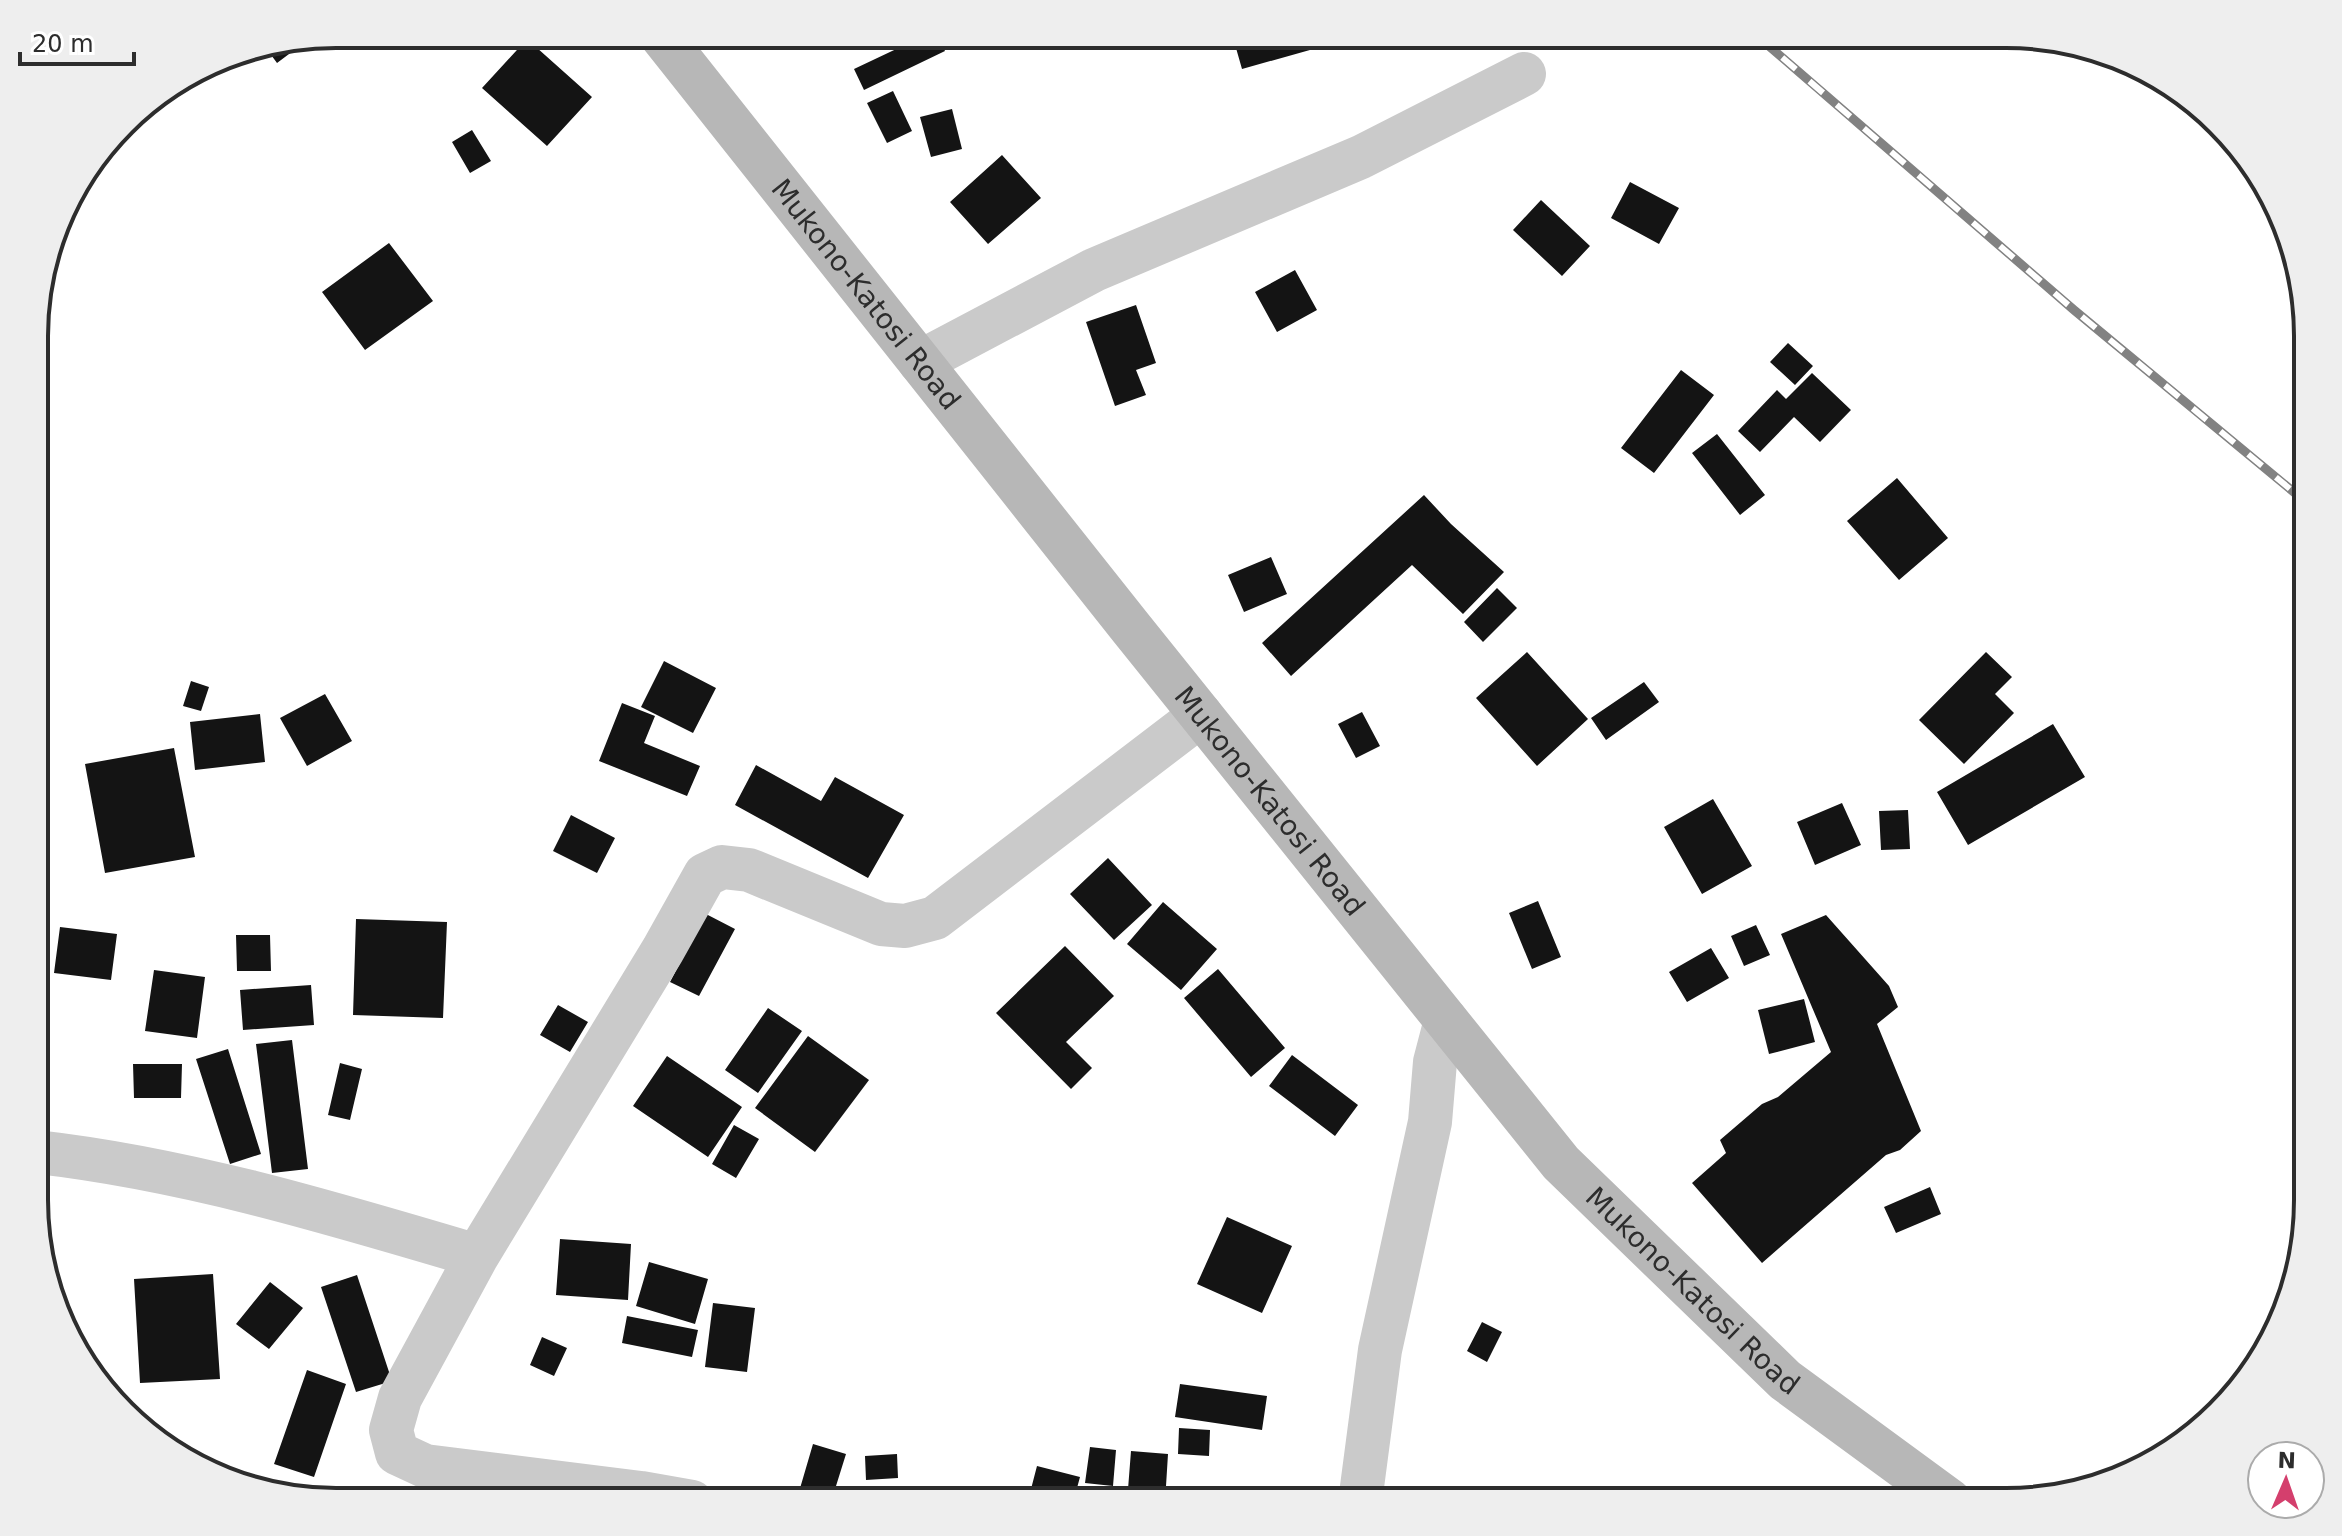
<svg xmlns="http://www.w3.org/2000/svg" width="2342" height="1536" viewBox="0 0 2342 1536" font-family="'DejaVu Sans',sans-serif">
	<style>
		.building { fill: #141414 }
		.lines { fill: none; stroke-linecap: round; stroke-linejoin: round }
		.minor { stroke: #cacaca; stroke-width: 44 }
		.secondary { stroke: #b7b7b7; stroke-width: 44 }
		.rail-casing { stroke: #828282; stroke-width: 9 }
		.rail { stroke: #fff; stroke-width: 6; stroke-dasharray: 18; stroke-linecap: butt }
		.labels { text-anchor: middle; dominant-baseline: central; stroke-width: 8; stroke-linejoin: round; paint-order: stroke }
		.street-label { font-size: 28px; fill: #2d2d2d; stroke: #fff }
		.rim { fill: none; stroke: #2d2d2d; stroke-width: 4 }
	</style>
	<rect width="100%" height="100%" fill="#fff"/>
	<path class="building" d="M 928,34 L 937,34 L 945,51 L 864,90 L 854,69 Z
		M 1232,34 L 1313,34 L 1317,48 L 1242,69 Z
		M 309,39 L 277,63 L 266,48 Z
		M 527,39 L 592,97 L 547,146 L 482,88 Z
		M 893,91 L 912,131 L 887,143 L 867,103 Z
		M 952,109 L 962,149 L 931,157 L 920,117 Z
		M 472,130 L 491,161 L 470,173 L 452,142 Z
		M 1002,155 L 1041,198 L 988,244 L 950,202 Z
		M 1630,182 L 1679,208 L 1659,244 L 1611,218 Z
		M 1541,200 L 1590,246 L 1562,276 L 1513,230 Z
		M 389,243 L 433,301 L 365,350 L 322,292 Z
		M 1295,270 L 1317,310 L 1277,332 L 1255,292 Z
		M 1136,305 L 1156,363 L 1136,370 L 1146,395 L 1115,406 L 1086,322 Z
		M 1788,343 L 1813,366 L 1795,385 L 1770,362 Z
		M 1681,370 L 1714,395 L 1654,473 L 1621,448 Z
		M 1812,373 L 1851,410 L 1820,442 L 1794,417 L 1760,452 L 1738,431 L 1777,390 L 1786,399 Z
		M 1717,434 L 1765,495 L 1740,515 L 1692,453 Z
		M 1897,478 L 1948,538 L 1899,580 L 1847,521 Z
		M 1424,495 L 1451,524 L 1504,572 L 1463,614 L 1412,565 L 1291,676 L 1262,643 Z
		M 1271,557 L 1287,594 L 1244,612 L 1228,575 Z
		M 1497,588 L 1517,608 L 1483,642 L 1464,622 Z
		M 1527,652 L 1588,719 L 1537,766 L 1476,698 Z
		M 1986,652 L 2012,677 L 1995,694 L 2014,713 L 1964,764 L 1919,720 Z
		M 664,661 L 716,688 L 693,733 L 641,707 Z
		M 191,681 L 209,687 L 201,711 L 183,706 Z
		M 1644,682 L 1659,702 L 1606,740 L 1591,718 Z
		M 325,694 L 352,741 L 307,766 L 280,718 Z
		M 622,703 L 655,716 L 644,743 L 700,766 L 687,796 L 599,761 Z
		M 1362,712 L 1380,746 L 1356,758 L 1338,724 Z
		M 260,714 L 265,762 L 195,770 L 190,722 Z
		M 2053,724 L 2085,777 L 1968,845 L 1937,792 Z
		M 174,748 L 195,857 L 105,873 L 85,764 Z
		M 756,765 L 821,801 L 835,777 L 904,815 L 868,878 L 735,805 Z
		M 1713,799 L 1752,866 L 1702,894 L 1664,827 Z
		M 1842,803 L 1861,845 L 1815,865 L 1797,822 Z
		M 1908,810 L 1910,849 L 1881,850 L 1879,811 Z
		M 571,815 L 615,838 L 597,873 L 553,851 Z
		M 1108,858 L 1152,905 L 1114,940 L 1070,894 Z
		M 1538,901 L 1561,957 L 1532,969 L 1509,913 Z
		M 1163,902 L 1217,949 L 1181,990 L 1127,944 Z
		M 706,914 L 735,929 L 699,996 L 670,982 Z
		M 1826,915 L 1889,986 L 1898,1007 L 1877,1024 L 1921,1131 L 1900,1150 L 1886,1155 L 1762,1263 L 1692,1183 L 1726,1153 L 1720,1140 L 1762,1104 L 1778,1097 L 1831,1052 L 1781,934 Z
		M 356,919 L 447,922 L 443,1018 L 353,1015 Z
		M 1756,925 L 1770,955 L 1744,966 L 1731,936 Z
		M 60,927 L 117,934 L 111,980 L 54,973 Z
		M 236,935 L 270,935 L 271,971 L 237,971 Z
		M 1065,946 L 1114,996 L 1066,1042 L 1092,1068 L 1071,1089 L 996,1013 Z
		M 1711,948 L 1729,978 L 1687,1002 L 1669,972 Z
		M 1218,969 L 1285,1048 L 1251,1077 L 1184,998 Z
		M 154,970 L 205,977 L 197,1038 L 145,1031 Z
		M 311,985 L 314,1025 L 243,1030 L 240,990 Z
		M 1804,999 L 1815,1042 L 1769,1054 L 1758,1010 Z
		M 558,1005 L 588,1022 L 570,1052 L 540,1035 Z
		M 768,1008 L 802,1031 L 758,1093 L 725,1070 Z
		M 808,1036 L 869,1080 L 815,1152 L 755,1108 Z
		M 292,1040 L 308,1169 L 272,1173 L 256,1044 Z
		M 228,1049 L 261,1154 L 230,1164 L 196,1059 Z
		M 1292,1055 L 1358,1105 L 1335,1136 L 1269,1086 Z
		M 667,1056 L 742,1107 L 708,1157 L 633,1106 Z
		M 340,1063 L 362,1069 L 350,1120 L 328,1115 Z
		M 133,1064 L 182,1064 L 181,1098 L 134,1098 Z
		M 734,1125 L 759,1139 L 736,1178 L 712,1164 Z
		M 1930,1187 L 1941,1214 L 1896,1233 L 1884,1207 Z
		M 1227,1217 L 1292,1246 L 1262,1313 L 1197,1284 Z
		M 560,1239 L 631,1244 L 628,1300 L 556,1295 Z
		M 649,1262 L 708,1279 L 695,1324 L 636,1306 Z
		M 213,1274 L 220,1379 L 140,1383 L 134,1279 Z
		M 357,1275 L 392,1381 L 356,1392 L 321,1287 Z
		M 270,1282 L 303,1308 L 269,1349 L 236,1324 Z
		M 713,1303 L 755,1308 L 747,1372 L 705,1367 Z
		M 627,1316 L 698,1330 L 692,1357 L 622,1343 Z
		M 1482,1322 L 1502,1332 L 1487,1362 L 1467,1351 Z
		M 542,1337 L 567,1348 L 554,1376 L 530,1365 Z
		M 307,1370 L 346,1384 L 314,1477 L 274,1464 Z
		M 1180,1384 L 1267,1396 L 1262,1430 L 1175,1417 Z
		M 1179,1428 L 1210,1430 L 1209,1456 L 1178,1454 Z
		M 813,1444 L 846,1454 L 831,1502 L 796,1502 Z
		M 1090,1447 L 1116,1450 L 1113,1486 L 1085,1483 Z
		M 1131,1451 L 1168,1454 L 1165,1502 L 1127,1502 Z
		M 897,1454 L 898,1478 L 866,1480 L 865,1456 Z
		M 1037,1466 L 1080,1477 L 1074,1499 L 1031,1489 Z
		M 251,1486 L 279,1486 L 279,1493 L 251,1488 Z"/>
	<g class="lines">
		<path class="minor" d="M 920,362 L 1094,270 L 1361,157 L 1524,74
			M 37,1152 C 187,1169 332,1213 477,1256 L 663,950 L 705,875 L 722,867 L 749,870 L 881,924 L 905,926 L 935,918 L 1201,715
			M 477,1256 L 400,1398 L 391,1430 L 397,1453 L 425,1466 L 641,1493 L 692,1502
			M 1360,1502 L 1380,1350 L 1430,1122 L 1435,1062 L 1446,1020"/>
		<path class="secondary" id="s1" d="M 660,34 L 1131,628 L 1561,1163 L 1785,1380 L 1950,1501"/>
		<g class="rail-casing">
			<path id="rail" d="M 1755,34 L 2074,310 L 2307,503"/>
		</g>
		<use href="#rail" class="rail"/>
	</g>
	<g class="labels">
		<g class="street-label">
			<text stroke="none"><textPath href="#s1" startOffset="332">Mukono-Katosi Road</textPath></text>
			<text stroke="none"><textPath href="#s1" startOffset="980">Mukono-Katosi Road</textPath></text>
			<text stroke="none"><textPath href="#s1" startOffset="1628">Mukono-Katosi Road</textPath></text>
		</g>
	</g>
	<path d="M0 0H2342V1536H0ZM336 48H2006A288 288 0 0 1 2294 336V1200A288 288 0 0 1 2006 1488H336A288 288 0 0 1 48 1200V336A288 288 0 0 1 336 48Z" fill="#eee" fill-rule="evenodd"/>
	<path class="rim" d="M336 48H2006A288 288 0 0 1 2294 336V1200A288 288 0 0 1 2006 1488H336A288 288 0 0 1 48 1200V336A288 288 0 0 1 336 48Z"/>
	<g transform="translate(2286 1480) rotate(2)"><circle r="38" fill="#ffffff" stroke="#ababab" stroke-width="2"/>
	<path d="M0-6L14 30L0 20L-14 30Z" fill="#d43f6d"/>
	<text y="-12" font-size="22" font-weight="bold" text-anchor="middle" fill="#2d2d2d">N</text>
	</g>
	<path d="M20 52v12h114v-12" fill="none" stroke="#2d2d2d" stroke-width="4"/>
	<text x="32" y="52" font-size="24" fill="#2d2d2d" stroke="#ffffff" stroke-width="6" paint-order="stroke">20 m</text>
</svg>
